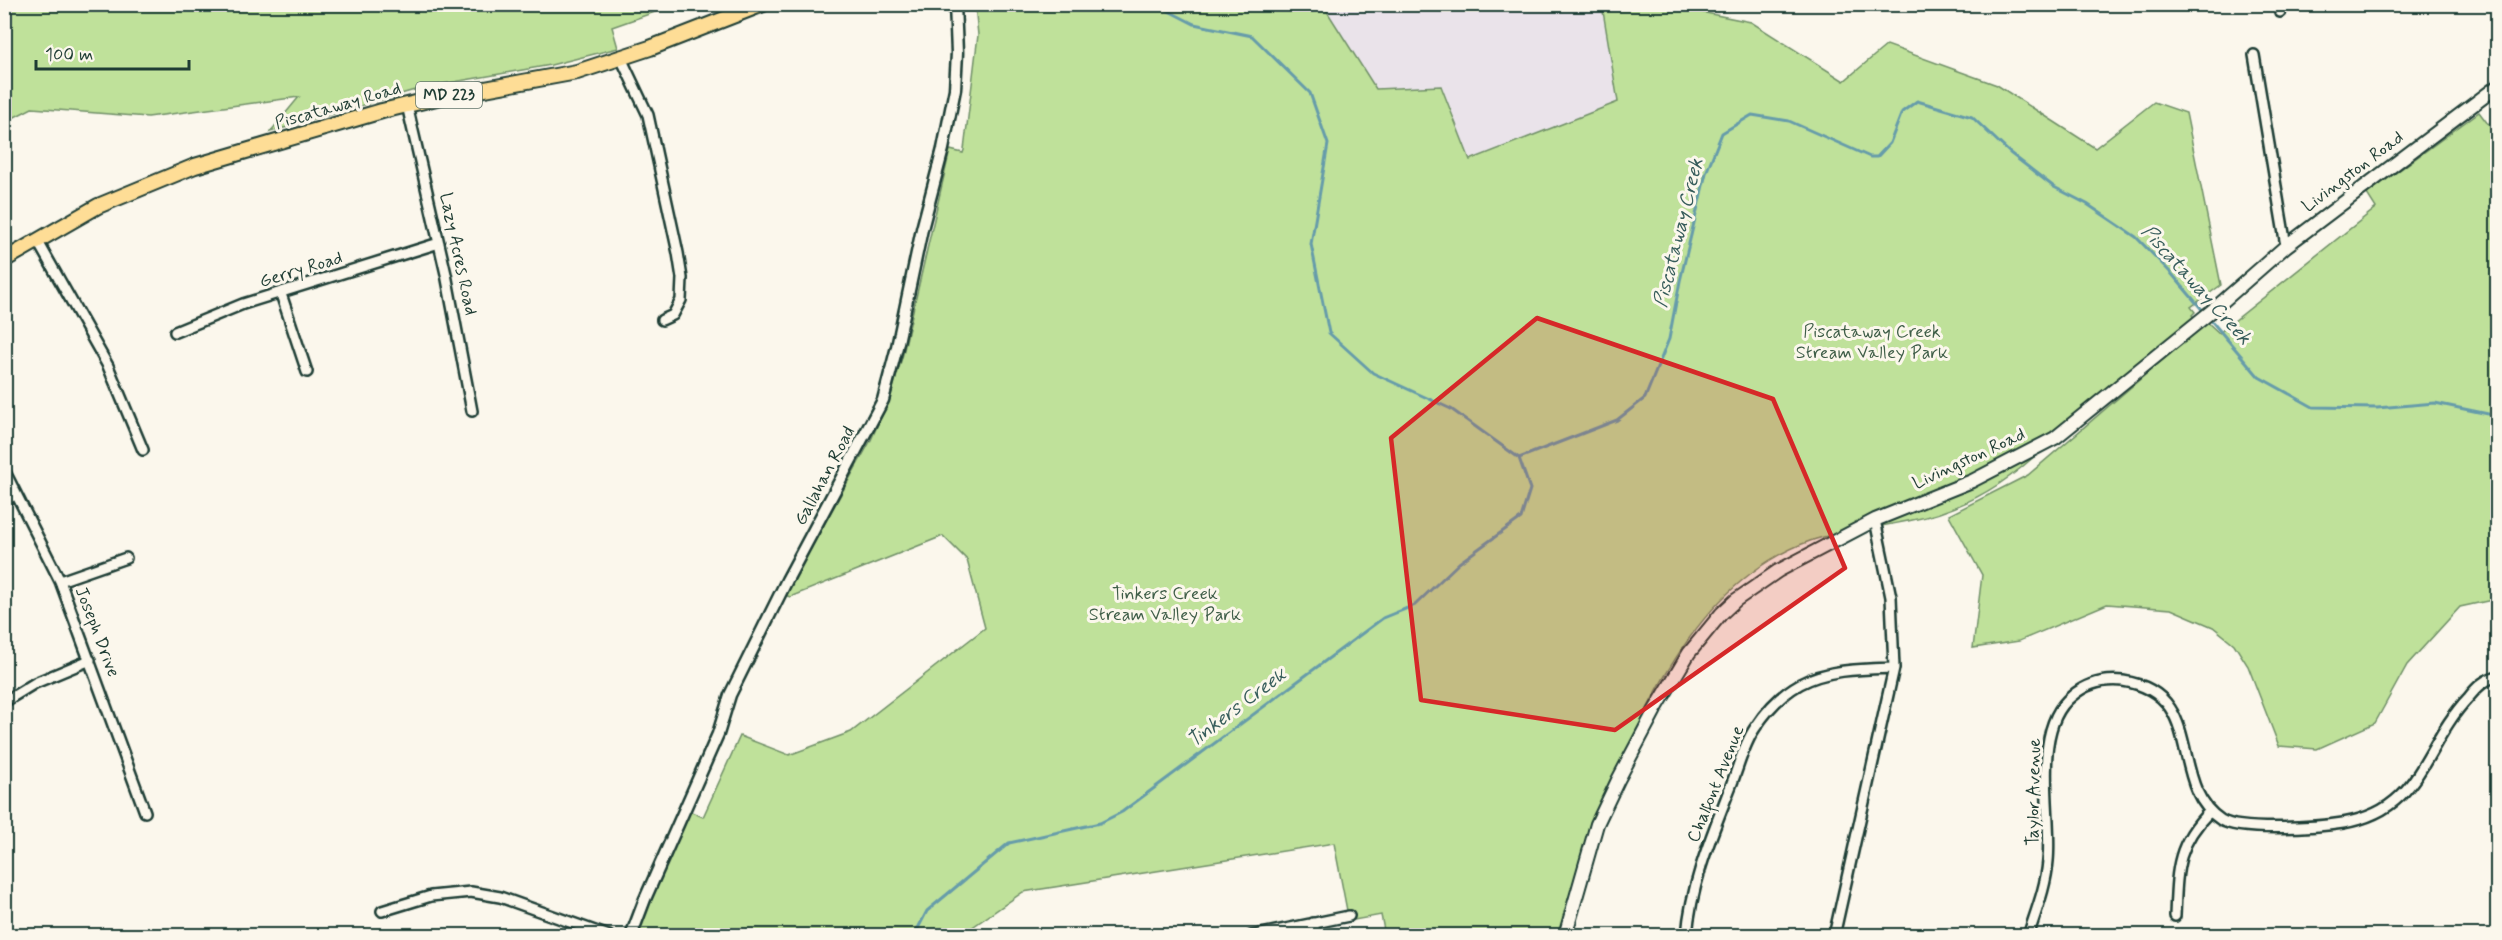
<svg xmlns="http://www.w3.org/2000/svg" width="2502" height="940" viewBox="0 0 2502 940" font-family="Mynerve,sans-serif">
	<style>
		.built { fill: #eae3ea }
		.green { fill: #bfe19a; stroke: #6f8f67; stroke-width: 1.5 }
		.lines { fill: none; stroke-linecap: round; stroke-linejoin: round }
		.stream { stroke: #669caa; stroke-width: 3 }
		.minor-casing { stroke: #1f3d34; stroke-width: 14 }
		.tertiary-casing { stroke: #1f3d34; stroke-width: 15 }
		.secondary-casing { stroke: #1f3d34; stroke-width: 16 }
		.primary-casing { stroke: #1f3d34; stroke-width: 18 }
		.minor { stroke: #fbf7ec; stroke-width: 9 }
		.tertiary { stroke: #fbf7ec; stroke-width: 10 }
		.secondary { stroke: #fbf7ec; stroke-width: 12 }
		.primary { stroke: #fedd96; stroke-width: 14 }
		.marked { fill: #d62828; fill-opacity: 0.2; stroke: #d62828; stroke-width: 4.5; stroke-linejoin: round }
		.labels { text-anchor: middle; dominant-baseline: central; stroke-width: 6; stroke-linejoin: round; paint-order: stroke }
		.shield { fill: #fbf7ec; stroke: #61756b; stroke-width: 1.5 }
		.shield-label { font-size: 16px; font-weight: bold; fill: #1f3d34 }
		.street-label { font-size: 18px; fill: #1f3d34; stroke: #fbf7ec }
		.park-label { font-size: 18px; fill: #3f5e48; stroke: #fbf7ec }
		.water-label { font-size: 20px; font-style: italic; fill: #375d5b; stroke: #fbf7ec }
	</style>
	<rect width="100%" height="100%" fill="#fbf7ec"/>
	<filter id="ink" filterUnits="userSpaceOnUse"><feTurbulence type="fractalNoise" baseFrequency=".0167" numOctaves="2"/><feDisplacementMap in="SourceGraphic" scale="12" xChannelSelector="R" yChannelSelector="G"/><feConvolveMatrix kernelMatrix="1 2 1 2 8 2 1 2 1" color-interpolation-filters="sRGB"/></filter>
	<g filter="url(#ink)">
		<path class="built" d="M 1323,5 L 1602,5 L 1618,102 L 1470,160 L 1442,86 L 1376,89 Z"/>
		<path class="green" d="M 5,4 L 675,4 L 675,5 L 612,27 L 618,48 L 551,65 L 425,87 L 270,132 L 299,97 L 148,117 L 32,108 L 5,122 Z
			M 975,5 L 1323,5 L 1376,89 L 1441,86 L 1470,160 L 1618,102 L 1602,5 L 1680,5 L 1681,8 L 1751,22 L 1844,81 L 1887,45 L 1997,85 L 2095,148 L 2154,102 L 2186,113 L 2221,285 L 2191,307 L 2195,312 L 2192,315 L 2195,319 L 2022,467 C 1989,494 1951,513 1908,521 C 1876,528 1842,530 1810,541 C 1662,593 1608,803 1560,935 L 1385,935 L 1381,915 L 1349,921 L 1334,843 L 1023,892 L 961,935 L 632,936 L 687,810 L 703,817 L 740,736 L 789,755 L 851,732 L 985,628 L 967,560 L 943,536 L 790,597 L 785,595 L 871,440 L 892,392 L 903,354 L 950,150 L 963,153 L 964,150 L 978,35 Z
			M 2479,112 L 2488,124 L 2497,117 L 2497,599 L 2460,607 L 2407,665 L 2375,723 L 2317,749 L 2279,746 L 2248,666 L 2234,644 L 2213,627 L 2171,609 L 2107,604 L 2019,641 L 1973,648 L 1982,575 L 1949,515 L 2028,475 L 2207,322 L 2219,333 L 2376,208 L 2367,194 Z"/>
		<g class="lines">
			<path class="stream" d="M 1155,4 L 1194,24 L 1252,36 L 1310,93 L 1328,144 L 1311,244 L 1329,333 L 1373,373 L 1451,409 L 1519,458
				M 2209,318 L 2259,377 L 2313,407 L 2377,408 L 2435,403 L 2498,416
				M 1519,458 L 1617,420 L 1645,398 L 1669,339 L 1680,281 L 1706,173 L 1722,133 L 1752,115 L 1789,121 L 1870,157 L 1877,157 L 1890,143 L 1902,112 L 1917,101 L 1972,117 L 2010,153 L 2054,187 L 2087,204 L 2136,237 L 2171,273 L 2205,313
				M 914,936 L 927,911 L 1009,843 L 1100,823 L 1122,812 L 1383,618 L 1415,605 L 1459,563 L 1521,518 L 1530,489 L 1519,458"/>
			<g class="minor-casing">
				<path id="minor" d="M 2280,12 L 2282,4
					M 2254,55 L 2286,246
					M 621,58 L 648,115 L 678,253 L 682,278 L 681,300 L 673,315 L 662,320
					M 407,105 L 446,274 L 472,411
					M 37,240 L 108,366 L 143,450
					M 281,294 L 307,372
					M 175,332 L 243,304 L 439,243
					M 4,470 L 60,581 L 145,812
					M 4,501 L 16,494
					M 60,581 L 126,558
					M 4,702 L 35,683 L 90,660
					M 382,911 L 431,896 L 471,892 L 500,897 L 609,936
					M 2175,916 C 2177,870 2176,845 2210,811
					M 1313,923 L 1316,936
					M 1251,936 L 1349,916
					M 1687,936 C 1691,882 1713,832 1732,783 C 1739,765 1744,744 1755,728 C 1766,711 1782,694 1800,684 C 1828,669 1863,669 1894,668
					M 1834,936 L 1894,668 L 1891,597 L 1875,520
					M 2028,936 C 2036,911 2046,887 2048,861 C 2053,813 2030,729 2072,696 C 2087,683 2103,679 2123,681 C 2208,694 2166,784 2221,820 C 2240,832 2319,827 2343,823 C 2423,810 2422,746 2469,697 C 2477,687 2485,679 2498,676"/>
			</g>
			<g class="tertiary-casing">
				<path id="tertiary" d="M 631,936 L 645,899 L 718,734 L 730,695 L 787,580 L 883,400 L 897,347 L 922,229 L 943,149 L 955,89 L 957,53 L 955,4"/>
			</g>
			<g class="secondary-casing">
				<path id="secondary" d="M 1565,936 L 1597,824 L 1618,780 L 1655,710 L 1689,653 L 1721,614 L 1736,600 L 1778,571 L 1875,520 L 1972,481 L 2055,438 L 2213,310 L 2286,246 L 2498,86"/>
			</g>
			<g class="primary-casing">
				<path id="primary" d="M 4,260 L 98,206 L 195,166 L 382,111 L 441,97 L 577,72 L 650,48 L 763,4"/>
			</g>
			<use href="#minor" class="minor"/>
			<use href="#tertiary" class="tertiary"/>
			<use href="#secondary" class="secondary"/>
			<use href="#primary" class="primary"/>
		</g>
	</g>
	<path class="marked" d="M 1537,318 L 1773,399 L 1845,568 L 1615,730 L 1421,700 L 1391,438 Z"/>
	<g class="labels">
		<rect class="shield" x="416" y="82" width="66" height="26" rx="4.5"/>
		<g class="shield-label">
			<text x="449" y="95">MD 223</text>
		</g>
		<g class="street-label">
			<text transform="translate(338 106) rotate(-16)">Piscataway Road</text>
			<text transform="translate(2353 172) rotate(-37)">Livingston Road</text>
			<text transform="translate(458 254) rotate(78)">Lazy Acres Road</text>
			<text transform="translate(301 270) rotate(-17)">Gerry Road</text>
			<text transform="translate(1969 459) rotate(-25)">Livingston Road</text>
			<text transform="translate(825 476) rotate(-62)">Gallahan Road</text>
			<text transform="translate(97 632) rotate(69)">Joseph Drive</text>
			<text transform="translate(1716 784) rotate(-68)">Chalfont Avenue</text>
			<text transform="translate(2034 792) rotate(-89)">Taylor Avenue</text>
		</g>
		<g class="park-label">
			<text x="1872" y="332">Piscataway Creek<tspan x="1872" dy="21">Stream Valley Park</tspan></text>
			<text x="1165" y="594">Tinkers Creek<tspan x="1165" dy="21">Stream Valley Park</tspan></text>
		</g>
		<g class="water-label">
			<text transform="translate(1679 233) rotate(-76)">Piscataway Creek</text>
			<text transform="translate(2196 285) rotate(48)">Piscataway Creek</text>
			<text transform="translate(1237 708) rotate(-37)">Tinkers Creek</text>
		</g>
	</g>
	<rect width="2502" height="940" fill="none" stroke="#fbf7ec" stroke-width="24"/>
	<rect x="12" y="12" width="2478" height="916" fill="none" stroke="#1f3d34" stroke-width="2" filter="url(#ink)"/>
	<path d="M36 60v9h153v-9" fill="none" stroke="#1f3d34" stroke-width="3"/>
	<text x="45" y="60" font-size="18" fill="#1f3d34" stroke="#fbf7ec" stroke-width="4.5" paint-order="stroke">100 m</text>
</svg>
